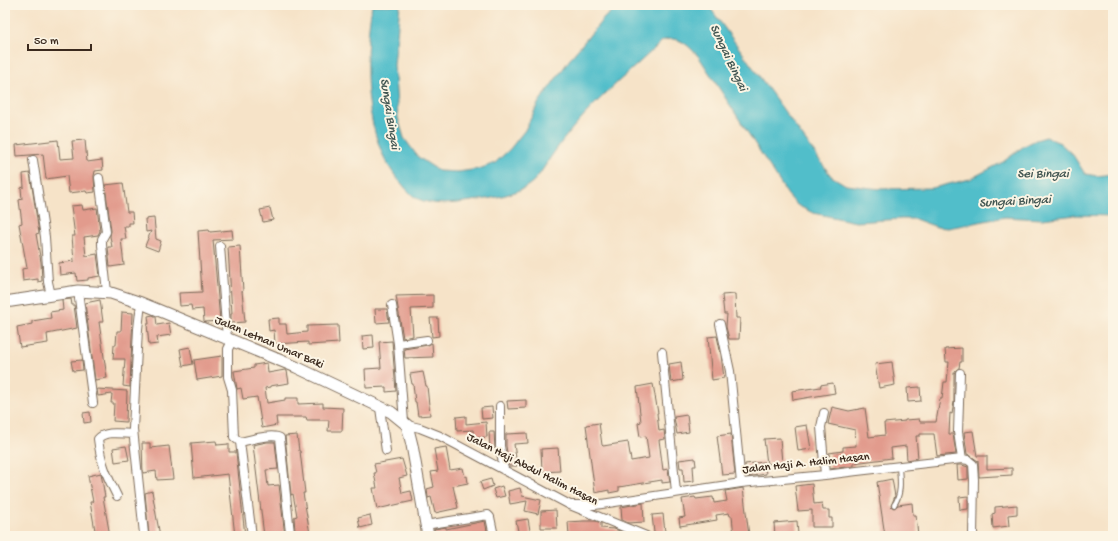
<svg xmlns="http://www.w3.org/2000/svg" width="1118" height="541" viewBox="0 0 1118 541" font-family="'Gochi Hand',sans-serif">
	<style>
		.water { fill: #51beca; stroke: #467474 }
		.building { fill: #e29b8d }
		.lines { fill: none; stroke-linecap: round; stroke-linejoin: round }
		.lane-casing { stroke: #7c6b5a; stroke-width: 6 }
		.street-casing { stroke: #7c6b5a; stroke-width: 10 }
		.secondary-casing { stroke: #7c6b5a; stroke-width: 13 }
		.lane { stroke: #fff; stroke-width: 4 }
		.street { stroke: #fff; stroke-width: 8 }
		.secondary { stroke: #fff; stroke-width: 11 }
		.labels { text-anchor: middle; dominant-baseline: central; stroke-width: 4; stroke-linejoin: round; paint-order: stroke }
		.street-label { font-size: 12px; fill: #3b2a1e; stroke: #fcf5e5 }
		.water-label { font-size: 13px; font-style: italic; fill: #425652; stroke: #fcf5e5 }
	</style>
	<rect width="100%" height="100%" fill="#fcf5e5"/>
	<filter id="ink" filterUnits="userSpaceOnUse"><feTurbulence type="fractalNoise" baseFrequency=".025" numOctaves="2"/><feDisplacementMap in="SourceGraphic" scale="8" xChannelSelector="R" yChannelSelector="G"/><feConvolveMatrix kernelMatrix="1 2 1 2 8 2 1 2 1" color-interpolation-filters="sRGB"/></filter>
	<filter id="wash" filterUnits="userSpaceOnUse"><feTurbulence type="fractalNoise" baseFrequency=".012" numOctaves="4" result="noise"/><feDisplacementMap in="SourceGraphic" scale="16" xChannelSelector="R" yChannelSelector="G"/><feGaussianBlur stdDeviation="0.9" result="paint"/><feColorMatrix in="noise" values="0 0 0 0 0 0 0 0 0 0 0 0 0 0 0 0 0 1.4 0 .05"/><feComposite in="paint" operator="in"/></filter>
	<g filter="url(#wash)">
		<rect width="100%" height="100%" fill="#f6e3c8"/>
		<path class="water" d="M 372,5 L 400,5 L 394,65 L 398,118 L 404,138 L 418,157 L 439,171 L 458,172 L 479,169 L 495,163 L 510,149 L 525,130 L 539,102 L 573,55 L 604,18 L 619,5 L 708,5 L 831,176 L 846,185 L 880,189 L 932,188 L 970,179 L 1003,162 L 1024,146 L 1036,140 L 1046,137 L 1060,143 L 1073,155 L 1085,174 L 1097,176 L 1113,174 L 1113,216 L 1076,215 L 1042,219 L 1005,217 L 948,228 L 937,227 L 915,219 L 901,219 L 856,222 L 813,213 L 797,205 L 788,195 L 699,57 C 689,46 678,34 662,41 C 656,48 649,53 642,60 C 610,89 577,118 553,154 C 544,166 538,181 524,188 C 509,196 488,199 471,201 C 454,204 434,206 418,199 C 412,196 406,189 402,184 C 362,141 363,60 372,5 Z"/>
		<g id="blocks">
			<path class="building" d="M 58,140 L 60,159 L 74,158 L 72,141 L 85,140 L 87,162 L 102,160 L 103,170 L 95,171 L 94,176 L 95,192 L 87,193 L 86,191 L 69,193 L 67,176 L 46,179 L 43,154 L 17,156 L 16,145 Z
				M 30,173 L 39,233 L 36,234 L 41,262 L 42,281 L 38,282 L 38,279 L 23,281 L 22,269 L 27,268 L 19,224 L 22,223 L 19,200 L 22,199 L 21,188 L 24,187 L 23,174 Z
				M 123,183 L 127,212 L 132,212 L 133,223 L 129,223 L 129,226 L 124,226 L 126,239 L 121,239 L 124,265 L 110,267 L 108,247 L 112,247 L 110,236 L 111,231 L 105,185 Z
				M 82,205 L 83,210 L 97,208 L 100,231 L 98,235 L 84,237 L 86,256 L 97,254 L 100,276 L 88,278 L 88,280 L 77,281 L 76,273 L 60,275 L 59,263 L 74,261 L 72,236 L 75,236 L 71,206 Z
				M 270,208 L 273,220 L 263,222 L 260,210 Z
				M 154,218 L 156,239 L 161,241 L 158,251 L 145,246 L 151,231 L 146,232 L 145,219 Z
				M 209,230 L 210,232 L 232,230 L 233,239 L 213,240 L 220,321 L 205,322 L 204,321 L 203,309 L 192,310 L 191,305 L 180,306 L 179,293 L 202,292 L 198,231 Z
				M 240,246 L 243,291 L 242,291 L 245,322 L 231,323 L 231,314 L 232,314 L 228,247 Z
				M 735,294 L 736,318 L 740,318 L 739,339 L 729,339 L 726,327 L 727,314 L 724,314 L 722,295 Z
				M 433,295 L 433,308 L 411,309 L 413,336 L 403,338 L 396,296 Z
				M 71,299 L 72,305 L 74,305 L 77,328 L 47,334 L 48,343 L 20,347 L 17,327 L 32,324 L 32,321 L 51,318 L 50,312 L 63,310 L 62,300 Z
				M 100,300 L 103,322 L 99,322 L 107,378 L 95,380 L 85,303 Z
				M 375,309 L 387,309 L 389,322 L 376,323 Z
				M 122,312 L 133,313 L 130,387 L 123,386 L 125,359 L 113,359 L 114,345 L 116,345 L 117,331 L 121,331 Z
				M 153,315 L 156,317 L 157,325 L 169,323 L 171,335 L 157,337 L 158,344 L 149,345 L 147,324 L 149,324 L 148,316 Z
				M 279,318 L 279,324 L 286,324 L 287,334 L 307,332 L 307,326 L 338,325 L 339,343 L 308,345 L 308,342 L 275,344 L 274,330 L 269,331 L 268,319 Z
				M 430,318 L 438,318 L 439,336 L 432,337 Z
				M 373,335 L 374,348 L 363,349 L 362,336 Z
				M 717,336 L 721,355 L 724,378 L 712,380 L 708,337 Z
				M 392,341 L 396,391 L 386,392 L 386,387 L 366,388 L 365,369 L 381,368 L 379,342 Z
				M 432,343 L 433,357 L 405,358 L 404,349 L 428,345 Z
				M 190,347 L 193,364 L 183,366 L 180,349 Z
				M 962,348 L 962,362 L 960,362 L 959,368 L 956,370 L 954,373 L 954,402 L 952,414 L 950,413 L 949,434 L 953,434 L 956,454 L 937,456 L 934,434 L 920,434 L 920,436 L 916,436 L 918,458 L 907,460 L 906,446 L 891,448 L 892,458 L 854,463 L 854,466 L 830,469 L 829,453 L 843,451 L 843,447 L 856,446 L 855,430 L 828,424 L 832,407 L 849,411 L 865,408 L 869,437 L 885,435 L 884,423 L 905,421 L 905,420 L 919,419 L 920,422 L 936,422 L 940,399 L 942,399 L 944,382 L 947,382 L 949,362 L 946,362 L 945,349 Z
				M 222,356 L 222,376 L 197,380 L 194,360 Z
				M 82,360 L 83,370 L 73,371 L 71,361 Z
				M 681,362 L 683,380 L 671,382 L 669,364 Z
				M 892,362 L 895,385 L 879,388 L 875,364 Z
				M 267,363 L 268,373 L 285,370 L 287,371 L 289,383 L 270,386 L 270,387 L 265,388 L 267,403 L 285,400 L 285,398 L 298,398 L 298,404 L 323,403 L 323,407 L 343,408 L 342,431 L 328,431 L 329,420 L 307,420 L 306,417 L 276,417 L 277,425 L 262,428 L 257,397 L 243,399 L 241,388 L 237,389 L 234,371 L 254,368 L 254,365 Z
				M 423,372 L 426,386 L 427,386 L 430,415 L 418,416 L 416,402 L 415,402 L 413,384 L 412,384 L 410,374 Z
				M 833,383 L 835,393 L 793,400 L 792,391 L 821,387 L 820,385 Z
				M 653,384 L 658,413 L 657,413 L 659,431 L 664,430 L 665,439 L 659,440 L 663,470 L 668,469 L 670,482 L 662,483 L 662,480 L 619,487 L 619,491 L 609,493 L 609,490 L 595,493 L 586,425 L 599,423 L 602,445 L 603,446 L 628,442 L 631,461 L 649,458 L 646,436 L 640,437 L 638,423 L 641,422 L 637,387 Z
				M 920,387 L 921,401 L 908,402 L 907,388 Z
				M 97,389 L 127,391 L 126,422 L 113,421 L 114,403 L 111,403 L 112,394 L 98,396 Z
				M 526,400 L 526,408 L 508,409 L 507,401 Z
				M 492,407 L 493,418 L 482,419 L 481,408 Z
				M 90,412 L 91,422 L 84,423 L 83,413 Z
				M 687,415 L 689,432 L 677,434 L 674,417 Z
				M 466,416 L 466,424 L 486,422 L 487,437 L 474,438 L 473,430 L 457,431 L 456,417 Z
				M 807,425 L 811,449 L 798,451 L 795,427 Z
				M 973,431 L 977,456 L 987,456 L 987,469 L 1012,468 L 1012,475 L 979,477 L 978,461 L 971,456 L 967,454 L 964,432 Z
				M 489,432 L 494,432 L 495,449 L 490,449 Z
				M 527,433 L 528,443 L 514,444 L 517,466 L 509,466 L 506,446 L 506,434 Z
				M 731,434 L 735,474 L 722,475 L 717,436 Z
				M 297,435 L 299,451 L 300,451 L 305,493 L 303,493 L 310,534 L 299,536 L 294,536 L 295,532 L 294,517 L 297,516 L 293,494 L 291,495 L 285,436 Z
				M 780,438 L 782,463 L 767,464 L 764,439 Z
				M 216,441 L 217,445 L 229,444 L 229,452 L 236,452 L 245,536 L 235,536 L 228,474 L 194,478 L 191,443 Z
				M 267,442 L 275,442 L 278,469 L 266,470 L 268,486 L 279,485 L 285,536 L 264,536 L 253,445 Z
				M 142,443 L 150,443 L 150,448 L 169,446 L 173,479 L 157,480 L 156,471 L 143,473 Z
				M 126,446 L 129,460 L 115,462 L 113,448 Z
				M 446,447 L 450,470 L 463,468 L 465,477 L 467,476 L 468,483 L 453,486 L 458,508 L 435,513 L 431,497 L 428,498 L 427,489 L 434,487 L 431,472 L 438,471 L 434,449 Z
				M 558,448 L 560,471 L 542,472 L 541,449 Z
				M 695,458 L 696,466 L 693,466 L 694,481 L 684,482 L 683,468 L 680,468 L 679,460 Z
				M 402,459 L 407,476 L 399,478 L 402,493 L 411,491 L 413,501 L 377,509 L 373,488 L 377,488 L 374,473 L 376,473 L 374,464 Z
				M 764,462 L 766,474 L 746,477 L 745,464 Z
				M 957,465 L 962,465 L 968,467 L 968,479 L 958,480 Z
				M 101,473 L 105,497 L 103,497 L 110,536 L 96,536 L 90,502 L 93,502 L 88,476 Z
				M 491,479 L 493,486 L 483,490 L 480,482 Z
				M 892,479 L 895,496 L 891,506 L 894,508 L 898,505 L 912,503 L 913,515 L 916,515 L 918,536 L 885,536 L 877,482 Z
				M 812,484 L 814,504 L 822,503 L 823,510 L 829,510 L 829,518 L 832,518 L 832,527 L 812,527 L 812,510 L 798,511 L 795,486 Z
				M 502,486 L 505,496 L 496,498 L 493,489 Z
				M 520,488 L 522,496 L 541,500 L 538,514 L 525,511 L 527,501 L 510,504 L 508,491 Z
				M 743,488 L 749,536 L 734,536 L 732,516 L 730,516 L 729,513 L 716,515 L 717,520 L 680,526 L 679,518 L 685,517 L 682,499 L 695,497 L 696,499 L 713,497 L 714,503 L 727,501 L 725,491 Z
				M 152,491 L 157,520 L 160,536 L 149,536 L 145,493 Z
				M 968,496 L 968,509 L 960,510 L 959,497 Z
				M 643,503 L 644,522 L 628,523 L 622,520 L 621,507 Z
				M 1017,505 L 1017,514 L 1008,515 L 1009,526 L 993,528 L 992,514 L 995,513 L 995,507 Z
				M 556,510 L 557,528 L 541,528 L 541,511 Z
				M 663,514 L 665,532 L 654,533 L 652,515 Z
				M 370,515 L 372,525 L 360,528 L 358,518 Z
				M 528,519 L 531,536 L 519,536 L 516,521 Z
				M 485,521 L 488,536 L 435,536 L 434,529 L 446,527 L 446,529 Z
				M 584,521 L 596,521 L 601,523 L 601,528 L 614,529 L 620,531 L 620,536 L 569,536 L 568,522 Z
				M 797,521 L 798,535 L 775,536 L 774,523 Z"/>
		</g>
	</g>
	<g filter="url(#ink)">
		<use href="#blocks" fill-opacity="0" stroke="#7c6b5a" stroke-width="1"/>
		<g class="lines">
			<g class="lane-casing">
				<path id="lane" d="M 894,505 C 902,494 900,480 899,467"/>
			</g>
			<g class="street-casing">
				<path id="street" d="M 33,160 L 45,237 L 48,282 L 51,295
					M 99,178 L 106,232 L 102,239 L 102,245 L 107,292
					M 220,246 L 227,339
					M 78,291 L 93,403
					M 141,303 L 138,329 L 133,429 L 144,534
					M 392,305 L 398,344 L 404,422
					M 720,324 L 730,371 L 741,483
					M 232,341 L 228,349 L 228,377 L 232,390 L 234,437 L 240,442 C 250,440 272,433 280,438 L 290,533
					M 398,344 L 427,340
					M 662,352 L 676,492
					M 960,373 L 958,432 L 962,459
					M 500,406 L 500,446 L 504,470
					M 380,408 L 386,451
					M 824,413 L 821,427 L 825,475
					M 407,425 L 420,428 L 440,436 L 570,505 L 646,536
					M 240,442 L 252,536
					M 117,496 C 106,474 101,463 98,439 C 105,430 123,434 133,434
					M 570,505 L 595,505 L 741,483 L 825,475 L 857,471 L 962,459 L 968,460 L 973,464 L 974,480 L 973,536
					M 425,525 L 488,515 L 490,517 L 494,536"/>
			</g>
			<g class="secondary-casing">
				<path id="secondary" d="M 5,302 L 78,291 L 111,293 L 141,303 L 296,367 L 391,412 L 407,425 L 412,445 L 428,536"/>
			</g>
			<use href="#lane" class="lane"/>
			<use href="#street" class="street"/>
			<use href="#secondary" class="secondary"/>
		</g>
	</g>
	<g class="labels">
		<g class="street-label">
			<text transform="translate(269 343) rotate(23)">Jalan Letnan Umar Baki</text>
			<text transform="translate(806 464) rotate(-6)">Jalan Haji A. Halim Hasan</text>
			<text transform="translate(532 470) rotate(27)">Jalan Haji Abdul Halim Hasan</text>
		</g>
		<g class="water-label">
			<text transform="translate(728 58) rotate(65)">Sungai Bingai</text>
			<text transform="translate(389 114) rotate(81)">Sungai Bingai</text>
			<text x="1043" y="174">Sei Bingai</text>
			<text transform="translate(1015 202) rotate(-3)">Sungai Bingai</text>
		</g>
	</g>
	<rect width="1118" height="541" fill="none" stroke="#fcf5e5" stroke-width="20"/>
	<path d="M28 44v6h63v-6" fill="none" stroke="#3b2a1e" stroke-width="2"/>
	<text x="34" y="44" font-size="12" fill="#3b2a1e" stroke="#fcf5e5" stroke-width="3" paint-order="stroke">50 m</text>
</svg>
